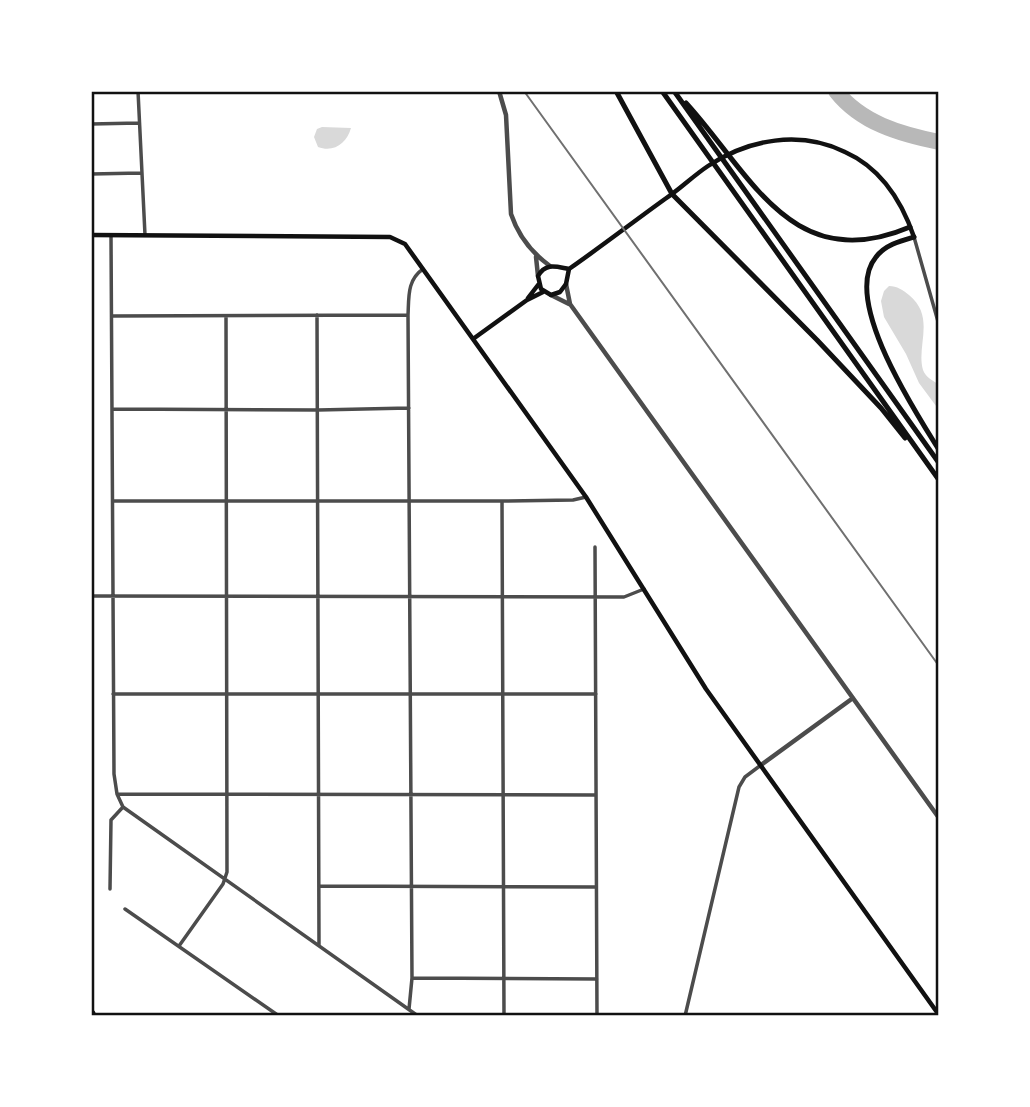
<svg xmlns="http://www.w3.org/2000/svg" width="1030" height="1107" viewBox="0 0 1030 1107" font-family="'Open Sans',sans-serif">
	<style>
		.water { fill: #d9d9d9 }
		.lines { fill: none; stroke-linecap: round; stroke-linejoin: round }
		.taxiway { stroke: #b8b8b8; stroke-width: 16 }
		.minor { stroke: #4c4c4c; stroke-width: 3.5 }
		.tertiary { stroke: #4c4c4c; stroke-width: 4.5 }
		.secondary { stroke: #111; stroke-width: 4.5 }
		.primary { stroke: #111; stroke-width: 5 }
		.trunk { stroke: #111; stroke-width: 5 }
		.rail { stroke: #707070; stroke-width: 2 }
		.neatline { fill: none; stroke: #111; stroke-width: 2.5 }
	</style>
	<rect width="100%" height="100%" fill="#fff"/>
	<path class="water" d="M 322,127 L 351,128 C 347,143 334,153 318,147 L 314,137 L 317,129 Z
		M 889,286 C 897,286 903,290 909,295 C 936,317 916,346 923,370 C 926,378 933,380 939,385 L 939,410 L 919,383 L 906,354 L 884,317 L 881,301 L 884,291 Z"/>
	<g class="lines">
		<path class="taxiway" d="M 836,91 C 861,123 900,134 939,142"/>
		<path class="minor" d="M 138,91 L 145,235
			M 91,124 L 139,123
			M 91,174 L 141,173
			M 914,237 L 939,325
			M 317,315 L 319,945
			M 112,316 L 408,315
			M 112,409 L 318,410 L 409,408
			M 113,501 L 502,501 L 573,500 L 586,497
			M 502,501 L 504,1016
			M 595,547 L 597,1016
			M 91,596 L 624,597 L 644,589
			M 113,694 L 596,694
			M 117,794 L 596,795
			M 123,807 L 418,1016
			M 320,886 L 596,887
			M 110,889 L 111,820 L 123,807 L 117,794 L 114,774 L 111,235
			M 125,909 L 279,1016
			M 179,946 L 223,884 L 227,872 L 226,316
			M 412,978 L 597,979
			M 409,1009 L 412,978 L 408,315 C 409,297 407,280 423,269
			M 685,1016 L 739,787 L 745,777 L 761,765"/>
		<path class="tertiary" d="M 499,91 L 506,115 L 511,214 C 518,235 532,253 550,266
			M 536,257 L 538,276
			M 566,284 L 570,304 L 939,818
			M 551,295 L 569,304
			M 761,765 L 853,698"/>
		<path class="secondary" d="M 91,235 L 390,237 L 405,244 L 586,497 L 706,689 L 939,1015
			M 569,269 C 557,267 546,262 538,276 L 541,289 L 551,295 L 560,292 L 566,284 L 569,269 C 602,246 633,222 665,199 C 680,189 693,176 708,166 C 749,139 800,130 845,152 C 881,168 902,202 914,237
			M 528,298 L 538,285
			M 473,339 L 527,300 L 543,292"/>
		<path class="primary" d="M 91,1011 L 93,1013"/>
		<path class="trunk" d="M 616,91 L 672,194 L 817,340 L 881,408 L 905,438
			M 662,91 L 939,480
			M 674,91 L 939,463
			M 686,103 C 751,174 792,277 910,227
			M 914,237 C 900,241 885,245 876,257 C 841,299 915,411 939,450"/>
		<path class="rail" d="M 524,91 L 939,666"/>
	</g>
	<rect width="1030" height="1107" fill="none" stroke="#ffffff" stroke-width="186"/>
	<rect x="93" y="93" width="844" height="921" class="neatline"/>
</svg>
